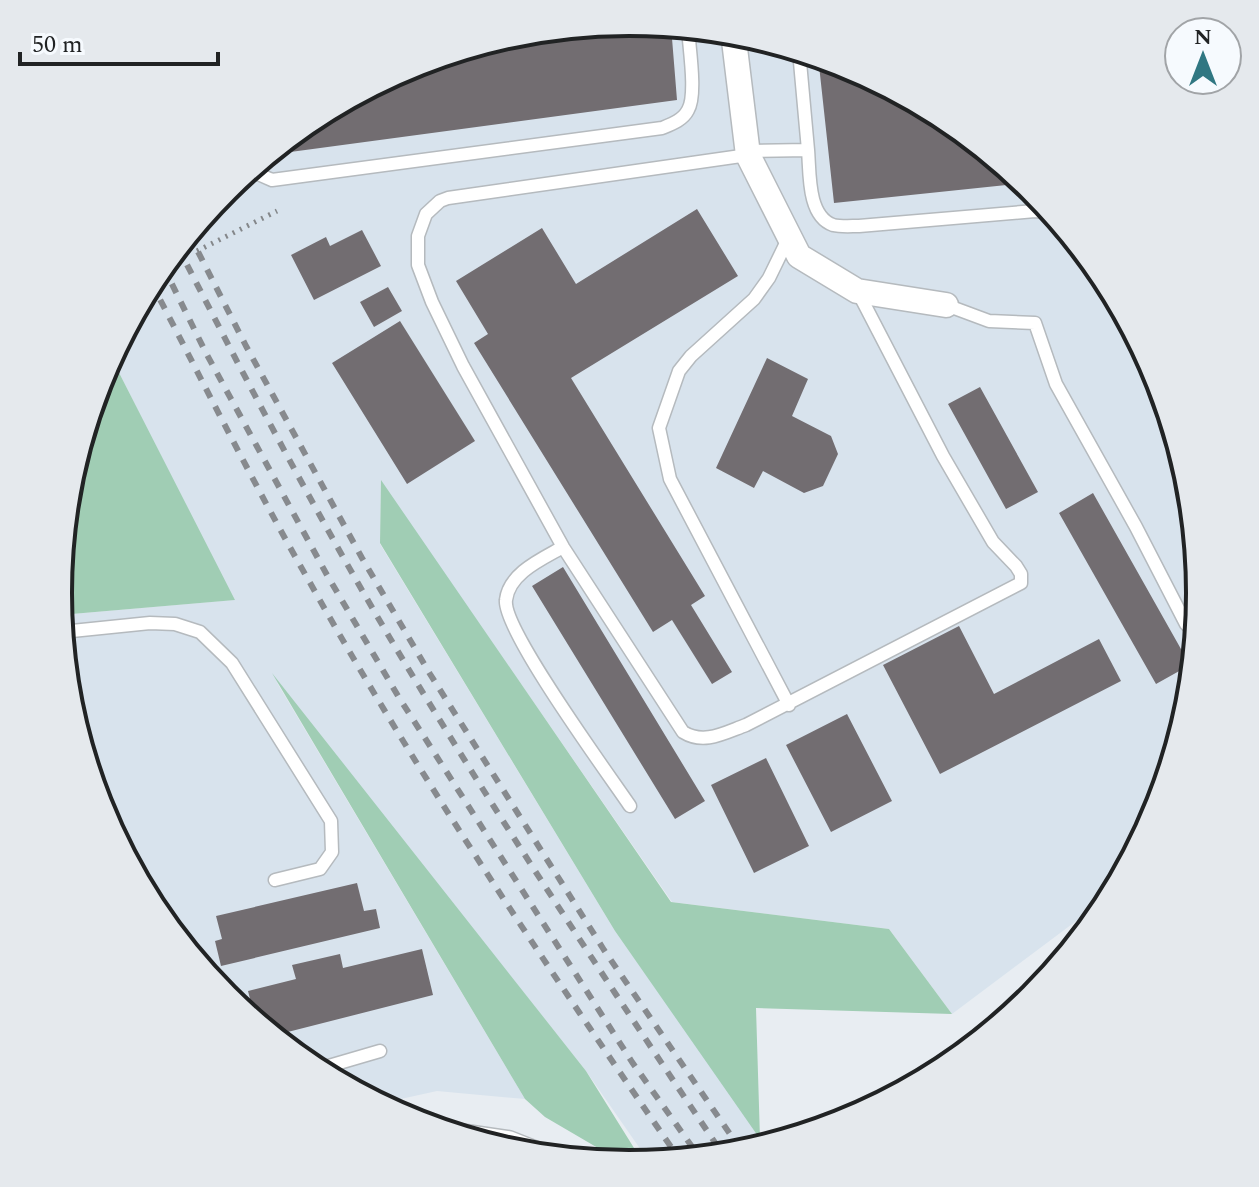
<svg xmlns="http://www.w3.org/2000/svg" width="1259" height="1187" viewBox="0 0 1259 1187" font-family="Spectral,serif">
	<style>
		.built { fill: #d8e3ed }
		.green { fill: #a0cdb4 }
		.building { fill: #726d71 }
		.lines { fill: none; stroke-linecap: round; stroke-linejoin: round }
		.service-casing { stroke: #b5babe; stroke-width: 15 }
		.minor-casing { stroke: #b5babe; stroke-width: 27 }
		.path { stroke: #84878a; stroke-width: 5; stroke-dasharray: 2 6; stroke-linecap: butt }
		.service { stroke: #fff; stroke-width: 12 }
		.minor { stroke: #fff; stroke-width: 24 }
		.rail { stroke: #878a8e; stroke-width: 6; stroke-dasharray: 10 10; stroke-linecap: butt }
		.rim { fill: none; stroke: #212324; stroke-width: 4 }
	</style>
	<rect width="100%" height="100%" fill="#e8edf2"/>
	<path class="built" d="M 630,22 L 741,33 L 849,66 L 947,119 L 1034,190 L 1105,276 L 1158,375 L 1190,482 L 1201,594 L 1190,705 L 1157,813 L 1115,892 L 952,1014 L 889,929 L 672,902 L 381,482 L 380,544 L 615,931 L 767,1146 L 741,1154 L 650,1163 L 586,1071 L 276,681 L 525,1099 L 437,1091 L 378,1104 L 312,1068 L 225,997 L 154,911 L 101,812 L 69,705 L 60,615 L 234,600 L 111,357 L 155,276 L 226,189 L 312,118 L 411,65 L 518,33 Z"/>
	<path class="green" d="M 111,357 L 235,600 L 60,615 C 53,543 77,421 111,357 Z
		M 381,480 L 671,902 L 889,929 L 952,1014 L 756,1008 L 760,1139 L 615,931 L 380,543 Z
		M 272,673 L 586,1071 L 644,1164 L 627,1165 L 545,1117 L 525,1099 Z"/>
	<path class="building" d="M 630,22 L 671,26 L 677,100 L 268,155 L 312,118 L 411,65 L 518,33 Z
		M 818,56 L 849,66 L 947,119 L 1015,174 L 1016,184 L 834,203 Z
		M 697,209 L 738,276 L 571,378 L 705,596 L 691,605 L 732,672 L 712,684 L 672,620 L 653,632 L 474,343 L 488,334 L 456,281 L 542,228 L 576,284 Z
		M 362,230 L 381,266 L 314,300 L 291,255 L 326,237 L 330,246 Z
		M 388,287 L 402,311 L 374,327 L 360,302 Z
		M 400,321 L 475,441 L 407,484 L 332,363 Z
		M 767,358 L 808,379 L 792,416 L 831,436 L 838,454 L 823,486 L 804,493 L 763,471 L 754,488 L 716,468 Z
		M 980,387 L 1038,492 L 1006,509 L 948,404 Z
		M 1093,493 L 1190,665 L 1156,684 L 1059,513 Z
		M 563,567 L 705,801 L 675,819 L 532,586 Z
		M 959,626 L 994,694 L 1099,639 L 1121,681 L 940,774 L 883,665 Z
		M 847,714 L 892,801 L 831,832 L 786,745 Z
		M 766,758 L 809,846 L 754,873 L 711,785 Z
		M 357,883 L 364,911 L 376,909 L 380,928 L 221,966 L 215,941 L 222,939 L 216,916 Z
		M 422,949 L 433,995 L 272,1036 L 256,1022 L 248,991 L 296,979 L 292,965 L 340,954 L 343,968 Z"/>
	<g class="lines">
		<g class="service-casing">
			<path id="service" d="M 799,51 L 808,150
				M 747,151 L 808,150 C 810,172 807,216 833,225 C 841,227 851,226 859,226 L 1035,211 L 1053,213
				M 748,155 L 448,198 L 440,201 L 426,214 L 418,236 L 418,265 L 432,302 L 463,366 L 563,547 L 683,732 C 704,745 724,733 746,725 L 1021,583 L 1021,574 L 1016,566 L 993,542 L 943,456 L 858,292
				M 249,170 L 272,180 L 662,128 C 672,124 683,120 688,110 C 697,95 689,47 688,28
				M 789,237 L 769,278 L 754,299 L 691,356 L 679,371 L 659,428 L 670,479 L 789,705
				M 946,305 L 989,321 L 1035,323 L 1056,384 L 1136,527 L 1186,624 L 1197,635
				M 563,547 C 542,559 509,573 506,600 C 502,629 609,775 630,806
				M 62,632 L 150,623 L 175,624 L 200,632 L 232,663 L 331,821 L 332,852 L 320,869 L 275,880
				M 315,1070 L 380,1051"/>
		</g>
		<g class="minor-casing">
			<path id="minor" d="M 733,32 L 748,155 L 799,256 L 857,291 L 946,305
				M 460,1136 L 508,1143 L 541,1156"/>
		</g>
		<path class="path" d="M 197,251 L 277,211"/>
		<use href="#service" class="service"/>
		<use href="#minor" class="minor"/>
		<path class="rail" d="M 189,234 L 246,346 L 362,558 L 430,674 L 604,950 L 743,1153
			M 178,247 C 253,394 331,542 417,683 C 515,844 619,1000 724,1156
			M 163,266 L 206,353 L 327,575 L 398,696 L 632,1062 L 700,1158
			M 151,282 C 203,382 253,483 309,581 C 421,781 550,971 680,1160"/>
	</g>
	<path d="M0 0H1259V1187H0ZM72 593a557 557 0 1 1 1114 0a557 557 0 1 1-1114 0Z" fill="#e5e9ed" fill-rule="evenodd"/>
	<path class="rim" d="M72 593a557 557 0 1 1 1114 0a557 557 0 1 1-1114 0Z"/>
	<g transform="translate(1203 56)"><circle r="38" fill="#f6fafe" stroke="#a1a4a7" stroke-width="2"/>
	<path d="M0-6L14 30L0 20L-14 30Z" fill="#307782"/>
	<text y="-12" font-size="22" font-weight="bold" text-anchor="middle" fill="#212324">N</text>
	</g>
	<path d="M20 52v12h198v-12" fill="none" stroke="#212324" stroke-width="4"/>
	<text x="32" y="52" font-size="24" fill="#212324" stroke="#f6fafe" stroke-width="6" paint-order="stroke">50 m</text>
</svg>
